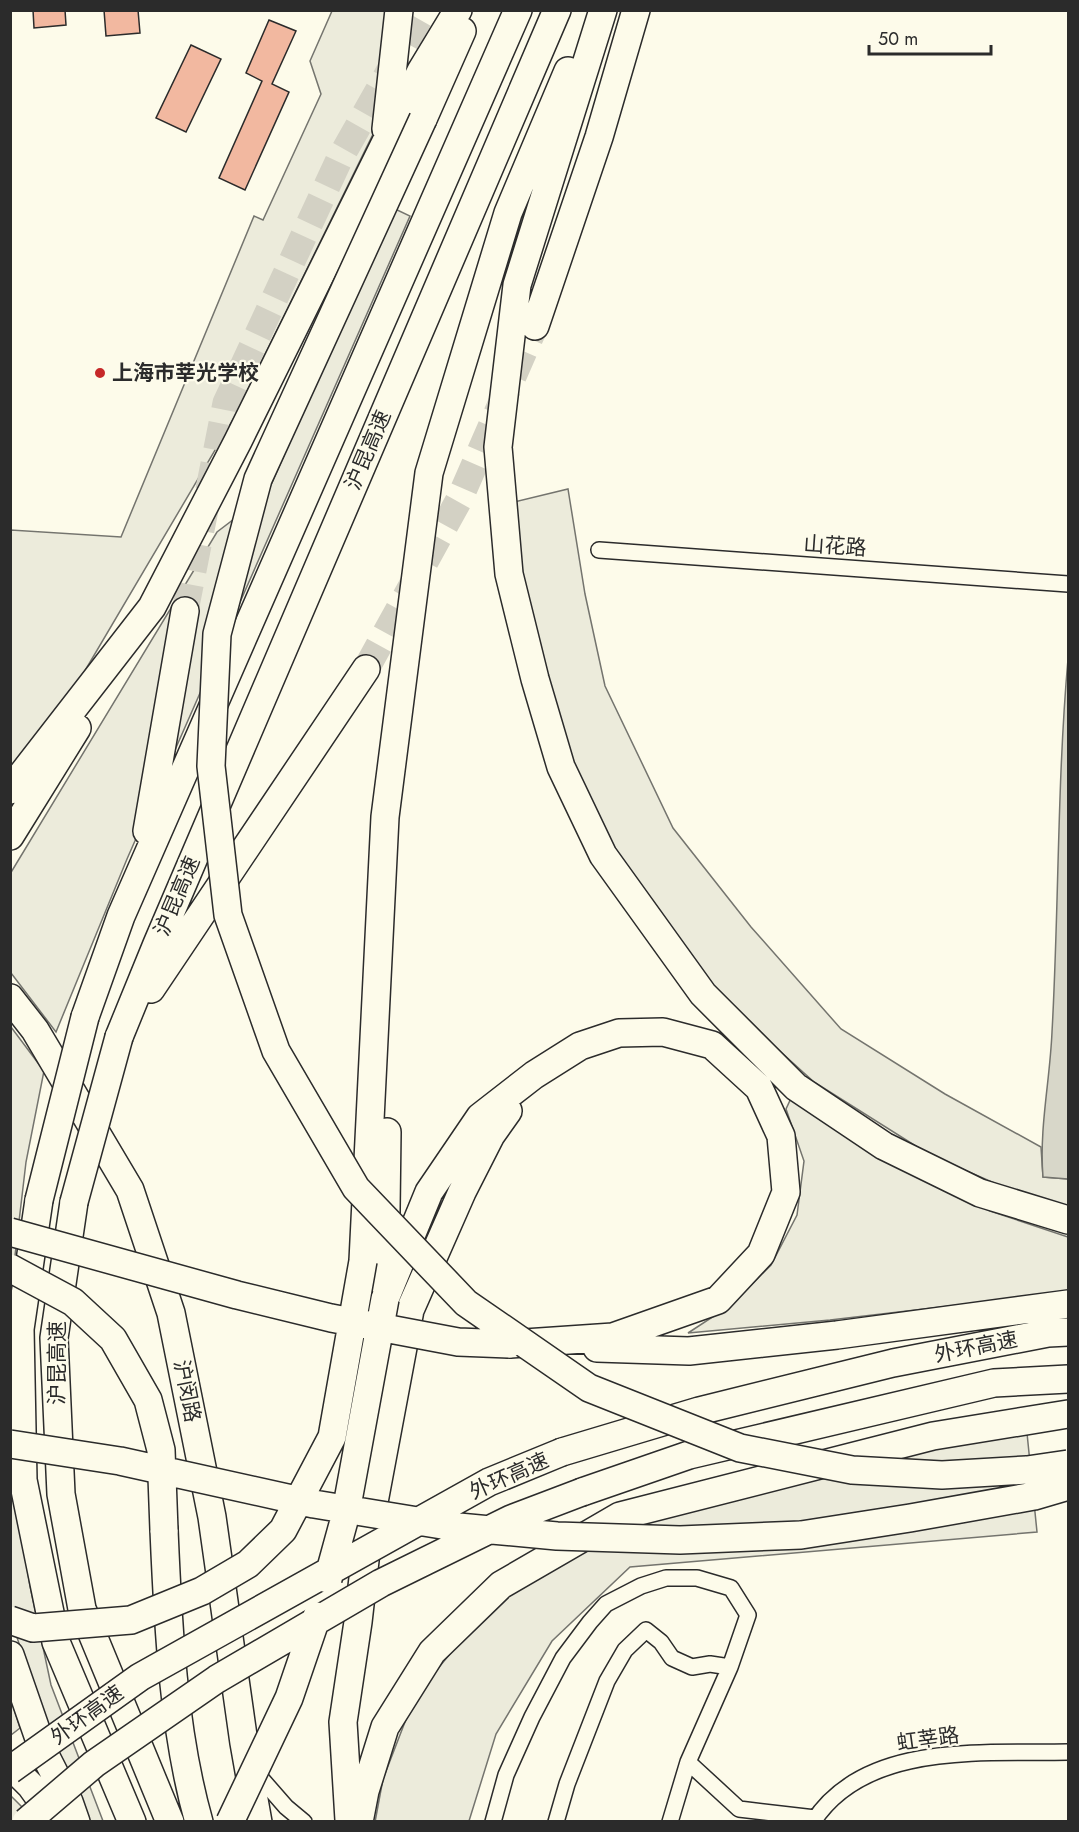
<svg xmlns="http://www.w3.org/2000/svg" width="1079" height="1832" viewBox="0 0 1079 1832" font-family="Jost,'Noto Sans SC',sans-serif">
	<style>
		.green { fill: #ecebdb; stroke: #74746e; stroke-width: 1.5 }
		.water { fill: #d8d7c9; stroke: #74746e; stroke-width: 1.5 }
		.building { fill: #f2b8a0; stroke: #2b2b2b; stroke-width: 1.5 }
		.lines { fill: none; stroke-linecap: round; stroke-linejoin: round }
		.highway-tunnel { stroke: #d3d1c4; stroke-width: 27; stroke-dasharray: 27 14; stroke-linecap: butt }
		.street-casing { stroke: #2b2b2b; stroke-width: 18 }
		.highway-casing { stroke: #2b2b2b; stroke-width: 30 }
		.street { stroke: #fdfbea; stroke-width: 15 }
		.highway { stroke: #fdfbea; stroke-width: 27 }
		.highway-bridge-casing { stroke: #2b2b2b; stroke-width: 30; stroke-linecap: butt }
		.highway-bridge { stroke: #fdfbea; stroke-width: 27 }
		.poi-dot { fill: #c62828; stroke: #fdfbea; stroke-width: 2 }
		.labels { text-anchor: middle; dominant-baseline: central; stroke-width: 4.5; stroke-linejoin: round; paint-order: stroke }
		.poi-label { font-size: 21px; font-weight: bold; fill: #2b2b2b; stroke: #fdfbea; text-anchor: start }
		.street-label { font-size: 21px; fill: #2b2b2b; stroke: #fdfbea }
	</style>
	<rect width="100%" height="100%" fill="#fdfbea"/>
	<path class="green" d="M 332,11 L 388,11 L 377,126 L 234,418 L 73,691 L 11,767 L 11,530 L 121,537 L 254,216 L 263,220 L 321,94 L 310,61 Z
		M 393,208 L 410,216 L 127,859 L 56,1032 L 11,973 L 10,874 L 217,532 L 267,494 Z
		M 568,489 L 585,594 L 605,686 L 673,828 L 751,927 L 841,1029 L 945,1094 L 1041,1147 L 1043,1177 L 1068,1179 L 1068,1207 L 1029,1198 L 930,1155 L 814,1082 L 722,999 L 605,839 L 558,737 L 530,631 L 514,502 Z
		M 11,1027 L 44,1071 L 26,1162 L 12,1281 L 11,1326 Z
		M 793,1094 L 882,1158 L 990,1211 L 1068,1237 L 1068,1292 L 830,1320 L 688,1333 L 731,1305 L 771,1265 L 797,1215 L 804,1161 L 786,1109 Z
		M 1027,1433 L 1037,1532 L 630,1567 L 552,1641 L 496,1734 L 469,1821 L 375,1822 L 383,1779 L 415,1696 L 479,1619 L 539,1570 L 653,1515 L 913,1450 Z
		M 10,1461 L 30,1586 L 51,1685 L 103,1821 L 86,1821 L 41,1711 L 11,1619 Z
		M 11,1699 L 20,1728 L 11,1735 L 10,1735 Z
		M 11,1796 L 36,1821 L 11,1821 Z"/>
	<path class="water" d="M 1068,659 L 1068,1179 L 1043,1177 C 1039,1128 1050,1081 1052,1032 C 1059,908 1057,783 1068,659 Z"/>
	<path class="building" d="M 33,10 L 65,10 L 66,25 L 34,28 Z
		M 104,10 L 138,10 L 140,33 L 106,36 Z
		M 269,20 L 296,31 L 272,84 L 289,92 L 245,190 L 219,178 L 262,81 L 246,73 Z
		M 191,45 L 221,59 L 186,132 L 156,118 Z"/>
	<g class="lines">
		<path class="highway-tunnel" d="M 185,611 L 226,403 L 339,160 L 424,10
			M 366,669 L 460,498 L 535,326"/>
		<g class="street-casing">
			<path id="street" d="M 599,550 L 1068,584
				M 688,1762 L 739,1809 L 815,1818
				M 252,1768 L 286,1807 L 304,1822
				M 493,1822 L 506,1775 L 532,1717 L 563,1658 L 590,1622 L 606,1604 L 641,1586 L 666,1578 L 697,1578 L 731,1588 L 748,1615 L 730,1667
				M 556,1822 L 567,1784 L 607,1681 L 625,1650 L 646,1630 L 661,1642 L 672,1658 L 692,1667 L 710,1664 L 730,1667 L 688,1762 L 670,1822
				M 813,1822 C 865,1741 985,1754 1068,1752"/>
		</g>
		<g class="highway-casing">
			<path id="highway" d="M 603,10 L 517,285 L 498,447 L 509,574 L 535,679 L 561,767 L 603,855 L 703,994 L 796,1087 L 884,1146 L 980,1193 L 1068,1220
				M 423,119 L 462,31
				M 386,129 L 399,10
				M 535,326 L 599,137 L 636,10
				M 10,790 L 152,607 L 238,441 L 421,71 L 458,10
				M 147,831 L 185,611
				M 10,836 L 77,728
				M 151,989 L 366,669
				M 10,998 L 35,1030 L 130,1190 L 171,1313 L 212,1517 L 244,1743 L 258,1822
				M 85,1017 L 121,916 L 518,10
				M 119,1037 L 157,944 L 557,10
				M 39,1200 L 20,1329 L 23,1480 L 56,1642 L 132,1822
				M 74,1202 L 54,1338 L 61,1494 L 82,1609 L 170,1822
				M 363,1261 L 385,817 L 429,473 L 508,213 L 568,71
				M 385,1285 L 387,1132
				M 385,1299 L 429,1192 L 480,1117 L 534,1075 L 580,1046 L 619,1033 L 663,1032 L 712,1045 L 759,1088 L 781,1136 L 786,1192 L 761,1254 L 718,1300 L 613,1337 L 510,1344
				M 597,1348 L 689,1351 L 837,1335 L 1068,1304
				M 562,1452 L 699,1411 L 893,1363 L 1048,1333 L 1068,1332
				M 582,1492 L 689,1455 L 994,1383 L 1068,1379
				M 164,1530 C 168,1624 173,1731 199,1822
				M 10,1655 L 44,1753 L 69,1802 L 76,1822
				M 10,1765 L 31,1786 L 57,1822
				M 349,1820 L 343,1722 L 358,1622 L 368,1534 L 410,1310 L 462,1192 L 491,1135 L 508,1111
				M 359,1822 L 365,1791 L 385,1727 L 432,1652 L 501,1585 L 620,1516 L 933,1436 L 1068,1414"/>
		</g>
		<use href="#street" class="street"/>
		<use href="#highway" class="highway"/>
		<g class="highway-bridge-casing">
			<path id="highway-bridge" d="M 423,119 L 258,479 L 217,634 L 211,766 L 228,915 L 276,1051 L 356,1188 L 466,1303 L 589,1388 L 740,1448 L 852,1470 L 942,1475 L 1027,1470 L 1068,1464
				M 39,1200 L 85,1017
				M 74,1202 L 119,1037
				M 10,1232 L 237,1295 L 331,1318 L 458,1342 L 509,1344
				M 10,1268 L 73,1302 L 113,1339 L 148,1400 L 161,1450 L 164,1530
				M 10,1444 L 120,1461 L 314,1504 L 448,1526 L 557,1536 L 680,1540 L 801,1535 L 910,1518 L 1034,1496 L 1068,1486
				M 328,1579 L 345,1517 L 385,1299
				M 10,1620 L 33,1628 L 131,1620 L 202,1591 L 248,1564 L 283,1530 L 332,1437 L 363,1261
				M 10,1770 L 140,1677 L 489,1482 L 562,1452
				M 26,1822 L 94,1764 L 217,1679 L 381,1583 L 511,1519 L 582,1492
				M 230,1822 L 289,1698 L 317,1616"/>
		</g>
		<use href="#highway-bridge" class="highway-bridge"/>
	</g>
	<circle class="poi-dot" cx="100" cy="373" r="6"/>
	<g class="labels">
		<g class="poi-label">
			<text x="112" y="373">上海市莘光学校</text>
		</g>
		<g class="street-label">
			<text transform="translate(368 450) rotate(-67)">沪昆高速</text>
			<text transform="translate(835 546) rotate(4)">山花路</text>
			<text transform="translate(177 896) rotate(-67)">沪昆高速</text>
			<text transform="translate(976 1347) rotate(-11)">外环高速</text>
			<text transform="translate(57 1363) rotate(-90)">沪昆高速</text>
			<text transform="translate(187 1391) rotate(79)">沪闵路</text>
			<text transform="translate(509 1476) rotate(-24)">外环高速</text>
			<text transform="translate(87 1715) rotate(-36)">外环高速</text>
			<text transform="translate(928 1739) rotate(-8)">虹莘路</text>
		</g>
	</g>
	<rect width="1079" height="1832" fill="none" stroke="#2b2b2b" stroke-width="24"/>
	<path d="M869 45v9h122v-9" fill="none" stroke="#2b2b2b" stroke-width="3"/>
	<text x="878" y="45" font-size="18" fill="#2b2b2b" stroke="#fdfbea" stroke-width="4.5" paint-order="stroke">50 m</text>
</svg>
